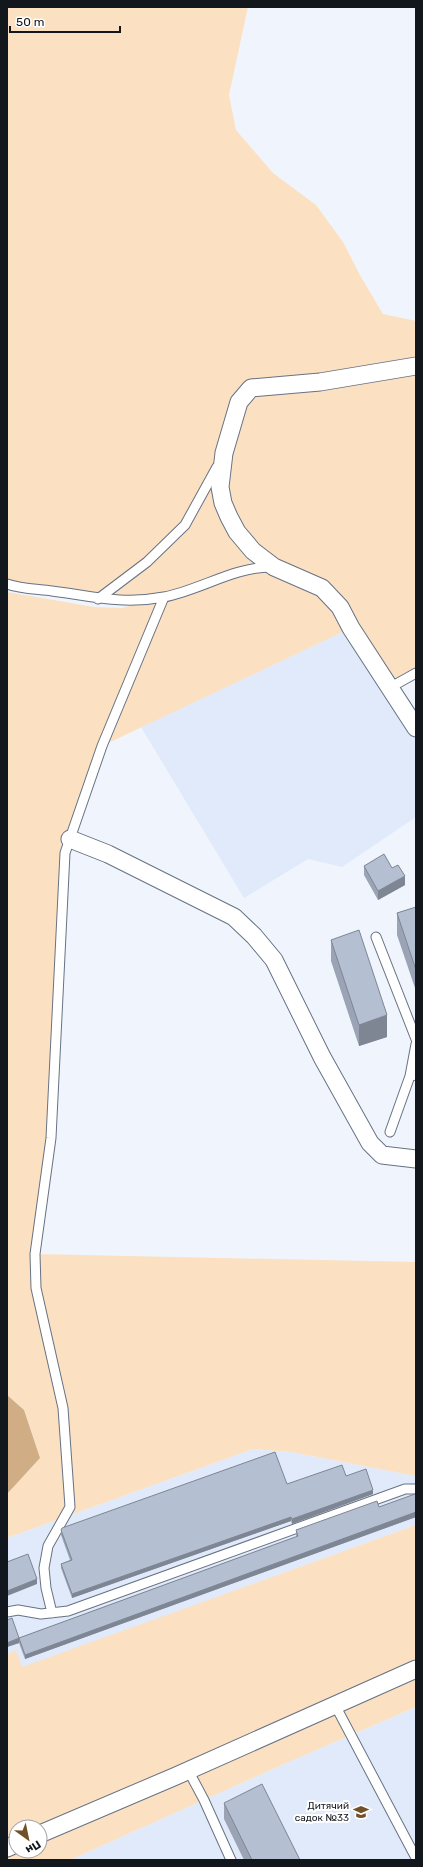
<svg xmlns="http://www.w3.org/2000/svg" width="423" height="1867" viewBox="0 0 423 1867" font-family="Rubik,sans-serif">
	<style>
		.built { fill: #e0eafa }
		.green { fill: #fbe1c2 }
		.water { fill: #d0ad84 }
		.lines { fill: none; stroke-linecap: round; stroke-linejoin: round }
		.lane-casing { stroke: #677283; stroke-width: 11 }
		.street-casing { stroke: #677283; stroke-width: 19 }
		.lane { stroke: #fff; stroke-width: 9 }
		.street { stroke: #fff; stroke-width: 17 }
		.wall { fill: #9ba4b5 }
		.shaded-wall { fill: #7e8693 }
		.building { fill: #b4bfd2; stroke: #7e8693 }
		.labels { text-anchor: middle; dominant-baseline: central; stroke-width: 4; stroke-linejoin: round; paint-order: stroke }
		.poi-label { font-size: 10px; fill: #12161d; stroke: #fff; text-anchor: end }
	</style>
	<rect width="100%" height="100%" fill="#f0f5fd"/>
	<path class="built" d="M 351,628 L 416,728 L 416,817 L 342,867 L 308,859 L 244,898 L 141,727 Z
		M 253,1449 L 291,1452 L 416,1476 L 416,1525 L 22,1668 L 16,1651 L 7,1654 L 7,1538 Z
		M 416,1707 L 416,1860 L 70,1860 L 284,1764 Z"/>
	<path class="green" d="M 7,7 L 248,7 L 229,95 L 236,130 L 273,173 L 316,205 L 343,242 L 361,277 L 383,314 L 416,321 L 416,673 L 391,687 L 351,628 L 102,746 L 70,839 L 57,1034 L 36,1254 L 416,1262 L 416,1476 L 291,1452 L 253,1449 L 7,1538 L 7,1494 L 40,1458 L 24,1410 L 7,1395 L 7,592 L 94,607 L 122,608 L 160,598 L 121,601 L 7,584 Z
		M 416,1525 L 416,1707 L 284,1764 L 70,1860 L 7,1860 L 7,1848 L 16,1851 L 40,1851 L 40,1834 L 36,1827 L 16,1827 L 16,1835 L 7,1839 L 7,1654 L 16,1650 L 22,1667 Z"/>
	<path class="water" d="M 7,1395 L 24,1410 L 40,1458 L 7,1494 Z"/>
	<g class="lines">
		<g class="lane-casing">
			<path id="lane" d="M 7,584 C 21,589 38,589 52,591 C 92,596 122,605 164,597 C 200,590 234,567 271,567
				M 98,599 L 147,562 L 185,525 L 217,467
				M 391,687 L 416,673
				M 376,937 L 416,1039
				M 410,1076 L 416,1044
				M 390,1132 L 410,1076 L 416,1075
				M 7,1612 L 18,1610 L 41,1614 L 68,1611 L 405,1489 L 416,1489
				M 52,1613 L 46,1588 L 44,1568 L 48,1546 L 70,1507 L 63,1408 L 36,1288 L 35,1254 L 51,1138 L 65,853 L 102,746 L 164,597
				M 335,1705 L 416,1858
				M 188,1770 L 204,1800 L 231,1860"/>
		</g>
		<g class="street-casing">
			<path id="street" d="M 416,366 L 320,382 L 251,388 L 239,402 L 224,453 L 220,487 L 223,503 L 229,517 L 237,532 L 253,551 L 274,567 L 322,588 L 340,607 L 351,628 L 416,728
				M 70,839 L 108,854 L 234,917 L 254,936 L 274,960 L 322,1057 L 370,1143 L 382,1155 L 416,1159
				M 40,1834 L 176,1776 L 416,1669
				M 7,1848 L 16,1844"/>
		</g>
		<use href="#lane" class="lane"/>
		<use href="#street" class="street"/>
	</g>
	<path class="wall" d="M 364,866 L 392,868 L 405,885 L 378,900 L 364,875 Z
		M 416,907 L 416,991 L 397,935 L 397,913 Z
		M 331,940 L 387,1037 L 359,1046 L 331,961 Z
		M 287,1484 L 373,1494 L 292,1524 L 291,1521 L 72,1598 L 61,1568 L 61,1564 L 70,1560 L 61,1535 L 61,1530 Z
		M 416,1497 L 416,1517 L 25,1659 L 19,1643 L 7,1647 L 7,1620 L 19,1638 L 296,1537 L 296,1530 L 379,1507 Z
		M 224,1803 L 300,1860 L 244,1860 L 224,1819 Z"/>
	<path class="shaded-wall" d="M 405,876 L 405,885 L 378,900 L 378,891 Z
		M 387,1015 L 387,1037 L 359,1046 L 359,1025 Z
		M 373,1490 L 373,1494 L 292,1524 L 292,1519 Z
		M 416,1512 L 416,1517 L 25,1659 L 25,1655 Z
		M 291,1517 L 291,1521 L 72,1598 L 72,1594 Z
		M 37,1579 L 37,1584 L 7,1596 L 7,1591 Z
		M 19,1638 L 19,1643 L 7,1647 L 7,1643 Z"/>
	<path class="building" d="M 384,854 L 392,868 L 398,865 L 405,876 L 378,891 L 364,866 Z
		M 416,907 L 416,970 L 397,913 Z
		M 359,930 L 387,1015 L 359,1025 L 331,940 Z
		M 275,1452 L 287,1484 L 342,1465 L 346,1476 L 366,1469 L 373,1490 L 292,1519 L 291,1517 L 72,1594 L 61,1564 L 72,1560 L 61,1530 L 62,1528 Z
		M 415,1494 L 416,1497 L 416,1512 L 25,1655 L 19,1638 L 298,1536 L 296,1530 L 377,1501 L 379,1507 Z
		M 28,1554 L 37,1579 L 7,1591 L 7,1562 Z
		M 12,1618 L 19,1638 L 7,1643 L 7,1620 Z
		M 262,1784 L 300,1860 L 252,1860 L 224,1803 Z"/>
	<defs>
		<g id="school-bare" transform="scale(1.2)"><path d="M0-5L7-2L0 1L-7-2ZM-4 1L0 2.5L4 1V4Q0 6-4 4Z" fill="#715127" stroke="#fff" stroke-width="2.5" paint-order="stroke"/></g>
	</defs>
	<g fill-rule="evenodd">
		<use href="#school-bare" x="361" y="1812"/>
	</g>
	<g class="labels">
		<g class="poi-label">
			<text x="349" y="1806">Дитячий<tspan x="349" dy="12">садок №33</tspan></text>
		</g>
	</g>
	<rect width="423" height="1867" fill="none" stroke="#12161d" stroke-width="16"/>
	<g transform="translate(28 1839) rotate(147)"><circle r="19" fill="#ffffff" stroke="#a0a2a5"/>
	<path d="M0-3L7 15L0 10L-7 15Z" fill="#715127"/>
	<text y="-6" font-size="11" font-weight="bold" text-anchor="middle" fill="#12161d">Пн</text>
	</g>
	<path d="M10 26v6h110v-6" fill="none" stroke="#12161d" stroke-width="2"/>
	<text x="16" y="26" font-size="12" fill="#12161d" stroke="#ffffff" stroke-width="3" paint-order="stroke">50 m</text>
</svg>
